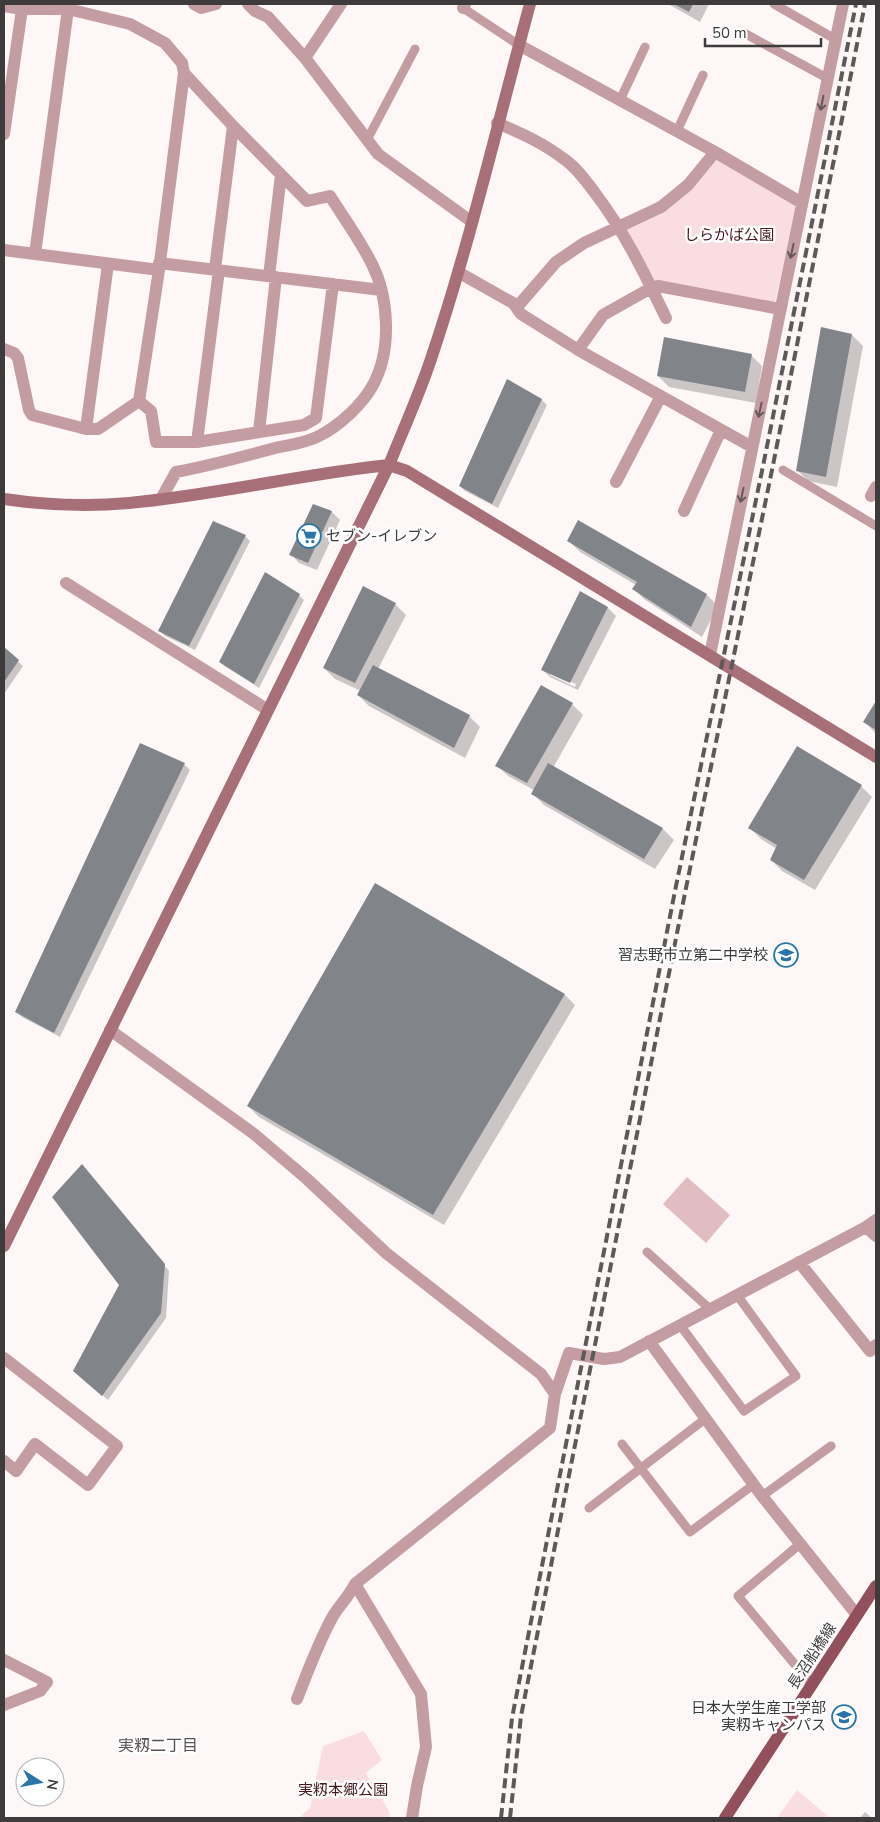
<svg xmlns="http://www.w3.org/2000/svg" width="880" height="1822" viewBox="0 0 880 1822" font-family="'Nunito Sans','Noto Sans JP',sans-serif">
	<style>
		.green { fill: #fadde0 }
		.water { fill: #e1bcc0 }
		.shadow { fill: #0003; fill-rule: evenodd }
		.building { fill: #818589 }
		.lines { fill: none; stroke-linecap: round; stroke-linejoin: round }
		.lane { stroke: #c49da2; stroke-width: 9 }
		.street { stroke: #c49da2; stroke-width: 12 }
		.secondary { stroke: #a77078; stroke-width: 12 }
		.primary { stroke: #91505b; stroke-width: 12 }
		.rail { stroke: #5c5959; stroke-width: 4; stroke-dasharray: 10 5; stroke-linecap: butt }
		.oneway { stroke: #66585a }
		.labels { text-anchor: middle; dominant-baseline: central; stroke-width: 5; stroke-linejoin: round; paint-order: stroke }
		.park-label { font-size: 15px; fill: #471822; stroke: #fff }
		.poi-label { font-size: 15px; fill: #3d3b3b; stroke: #fff; text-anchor: end }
		.street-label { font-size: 15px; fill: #3d3b3b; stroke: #fff }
		.neighbourhood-label { font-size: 16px; fill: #554f50; stroke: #fff }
	</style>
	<rect width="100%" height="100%" fill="#fef7f8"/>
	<path class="green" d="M 715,156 L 798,205 L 774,306 L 652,284 L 622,228 L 687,192 Z
		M 364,1731 L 382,1760 L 366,1773 L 389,1811 L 390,1818 L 299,1818 L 310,1808 L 323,1746 Z
		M 797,1790 L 830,1818 L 777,1818 Z"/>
	<path class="water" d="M 687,1177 L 730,1215 L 706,1243 L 663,1204 Z"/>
	<path class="shadow" d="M 668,4 L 709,4 L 700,22 Z
		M 852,335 L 863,346 L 837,487 L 808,481 L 797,470 Z
		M 751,355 L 762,366 L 756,403 L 669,387 L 658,376 Z
		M 508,381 L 542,400 L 547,405 L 498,508 L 465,491 L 460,486 Z
		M 314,505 L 332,512 L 340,520 L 317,570 L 299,563 L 291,554 Z
		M 579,522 L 707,595 L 718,606 L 702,637 L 644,599 L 633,588 L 636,585 L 580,552 L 569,541 Z
		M 245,536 L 250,541 L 195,650 L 165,636 L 160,631 Z
		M 580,593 L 608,608 L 616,616 L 578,690 L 550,677 L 542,669 ZM 550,673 L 576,684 L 575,687 L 550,675 Z
		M 299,595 L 304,600 L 259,688 L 226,667 L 220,662 Z
		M 395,604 L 406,615 L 378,669 L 469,716 L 480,727 L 465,758 L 369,706 L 358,695 L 361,691 L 335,679 L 324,668 Z
		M 4,649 L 23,666 L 4,694 Z
		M 876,703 L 876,734 L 865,722 Z
		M 572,704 L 583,715 L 553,768 L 663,829 L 674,840 L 655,869 L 544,805 L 533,794 L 534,790 L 508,776 L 497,765 Z
		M 141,744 L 184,764 L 190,770 L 60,1037 L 22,1017 L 17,1012 Z
		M 861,786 L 872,797 L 815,890 L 782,871 L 771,860 L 777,849 L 761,839 L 750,828 Z
		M 565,995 L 575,1005 L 444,1225 L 259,1117 L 248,1106 Z
		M 87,1171 L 169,1271 L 166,1318 L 108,1400 L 80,1376 L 120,1285 Z
		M 865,1812 L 872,1818 L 860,1818 Z"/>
	<path class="building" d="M 674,4 L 693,4 L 689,12 Z
		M 821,327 L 852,334 L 826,477 L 796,471 Z
		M 664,337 L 752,354 L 745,392 L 657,376 Z
		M 507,379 L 542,399 L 492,504 L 459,486 Z
		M 313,504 L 332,511 L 308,563 L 289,555 Z
		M 578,520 L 707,594 L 691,627 L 632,589 L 637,582 L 567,541 Z
		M 213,521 L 246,535 L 189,646 L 158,631 Z
		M 265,572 L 300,594 L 254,684 L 219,662 Z
		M 363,586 L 396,603 L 355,683 L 323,668 Z
		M 580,591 L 608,607 L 570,683 L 541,670 Z
		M 4,647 L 19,660 L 4,682 Z
		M 373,665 L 470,715 L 454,748 L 357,695 Z
		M 541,685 L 573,703 L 527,783 L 495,766 Z
		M 876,701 L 876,730 L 863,722 Z
		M 140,743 L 185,763 L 54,1033 L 15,1012 Z
		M 797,746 L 862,785 L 804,880 L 770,860 L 777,845 L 748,828 Z
		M 548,763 L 663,828 L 644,859 L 531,794 Z
		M 375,883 L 565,994 L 433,1215 L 247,1106 Z
		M 82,1164 L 165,1264 L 161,1313 L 102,1396 L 73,1371 L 119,1285 L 52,1197 Z"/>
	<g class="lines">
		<path class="lane" d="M 774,4 L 835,39
			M 463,8 L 519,45
			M 744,33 L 827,78
			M 620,100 L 645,47
			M 677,131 L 703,75
			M 367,140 L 415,49
			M 783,470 L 876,526
			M 647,1252 L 710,1309
			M 680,1325 L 744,1411 L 796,1376 L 737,1295
			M 622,1444 L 690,1532 L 753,1485
			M 762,1496 L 831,1446
			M 589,1508 L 705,1419
			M 800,1544 L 738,1596 L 812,1685"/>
		<path class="street" d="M 194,4 L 201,8 L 216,4
			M 248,4 L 255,11 L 268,17 L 305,58 L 378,154 L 472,222
			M 4,6 L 22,9 L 68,9 L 130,24 L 165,43 L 182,63 L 184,73 L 159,270 L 139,401 L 98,429 L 86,429 L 32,415 L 29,410 L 18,358 L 14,353 L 4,349
			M 463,8 L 465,4
			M 519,45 L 715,152 L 802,203
			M 305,58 L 341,4
			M 497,123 C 521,133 543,143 564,159 C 576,167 586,181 595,193 C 624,231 645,274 666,318
			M 4,134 L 22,9
			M 4,250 L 159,270
			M 35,254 L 68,9
			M 159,263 L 381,290
			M 215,269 L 233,126
			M 458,272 L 513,303 L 521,314 L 580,351 L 752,447
			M 269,276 L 281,175
			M 517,307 L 556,262 L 584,243 L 661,207 L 688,185 L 715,152
			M 578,350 L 603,315 L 651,288 L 658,286 L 780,309
			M 139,401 L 151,411 L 156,442 L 197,442 L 304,425 L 316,418 L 333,284
			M 86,429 L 108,264
			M 259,432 L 276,277
			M 197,442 L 219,270
			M 616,482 L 661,396
			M 871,496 L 876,487
			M 161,499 L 176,472 C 209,466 242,457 275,448 C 289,445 306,443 319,436 C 339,426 362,405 373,385 C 392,350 389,298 372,264 C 360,240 344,218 330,196 L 307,201 L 233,126 L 184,73
			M 684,511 L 721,430
			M 66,583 L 268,710
			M 710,655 L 843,4
			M 110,1030 L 254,1134 L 307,1179 L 386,1253 L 541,1374 L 555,1394
			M 866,1227 L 876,1236
			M 799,1262 L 870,1351 L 876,1345
			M 649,1341 L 762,1496 L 857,1615
			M 4,1358 L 117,1446 L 88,1485 L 35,1444 L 16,1471 L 4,1461
			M 355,1584 L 421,1694 L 426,1747 L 417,1786 L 412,1818
			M 4,1660 L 47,1682 L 40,1691 L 4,1705
			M 297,1699 C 308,1671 318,1643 333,1616 C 340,1605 349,1596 355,1584 L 550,1428 L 555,1394 L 569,1353 L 604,1359 L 620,1357 L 866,1227 L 876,1220"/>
		<path class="secondary" d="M 4,499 C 45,505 87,507 129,503 C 216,495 302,474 389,465 L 407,471 L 876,757
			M 4,1246 L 389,465 C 403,430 419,395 431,359 C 470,243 498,122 530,4"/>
		<path class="primary" d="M 725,1818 L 876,1586"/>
		<path class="rail" d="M 501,1818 L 512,1718 L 676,886 L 763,466 L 856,4
			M 510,1818 L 521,1716 L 686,888 L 772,470 L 865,4"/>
	</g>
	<defs><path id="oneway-shaft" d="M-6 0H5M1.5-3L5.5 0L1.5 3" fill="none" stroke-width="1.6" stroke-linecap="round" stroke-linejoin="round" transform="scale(1.25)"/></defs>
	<g class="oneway">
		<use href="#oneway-shaft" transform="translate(822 103) rotate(101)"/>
		<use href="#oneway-shaft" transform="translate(792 251) rotate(102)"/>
		<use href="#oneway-shaft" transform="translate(760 410) rotate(102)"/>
		<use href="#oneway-shaft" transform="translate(742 495) rotate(102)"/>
	</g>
	<defs>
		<g id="supermarket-ring" transform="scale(1.25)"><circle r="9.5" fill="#fff" stroke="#2776a7" stroke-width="1.5"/><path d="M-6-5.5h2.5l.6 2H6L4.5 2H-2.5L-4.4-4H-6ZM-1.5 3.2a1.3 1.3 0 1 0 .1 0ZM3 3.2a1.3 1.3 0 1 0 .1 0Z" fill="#2776a7"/></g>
		<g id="school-ring" transform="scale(1.25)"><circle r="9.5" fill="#fff" stroke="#2776a7" stroke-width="1.5"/><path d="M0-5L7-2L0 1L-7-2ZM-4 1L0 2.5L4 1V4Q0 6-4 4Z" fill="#2776a7"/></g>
		<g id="university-ring" transform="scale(1.25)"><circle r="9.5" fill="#fff" stroke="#2776a7" stroke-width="1.5"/><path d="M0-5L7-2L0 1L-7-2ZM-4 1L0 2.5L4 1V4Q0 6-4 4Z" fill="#2776a7"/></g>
	</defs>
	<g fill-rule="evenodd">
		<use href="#supermarket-ring" x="309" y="536"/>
		<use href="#school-ring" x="786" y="955"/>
		<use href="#university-ring" x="844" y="1717"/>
	</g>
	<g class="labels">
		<g class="park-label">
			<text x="729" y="235">しらかば公園</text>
			<text x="343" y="1790">実籾本郷公園</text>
		</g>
		<g class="poi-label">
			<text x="326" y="536" text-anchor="start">セブン-イレブン</text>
			<text x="768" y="955">習志野市立第二中学校</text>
			<text x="826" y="1708">日本大学生産工学部<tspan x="826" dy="17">実籾キャンパス</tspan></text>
		</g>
		<g class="street-label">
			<text transform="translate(812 1656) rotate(-57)">長沼船橋線</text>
		</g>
		<g class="neighbourhood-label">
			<text x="158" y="1746">実籾二丁目</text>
		</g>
	</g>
	<rect width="880" height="1822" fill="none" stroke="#3d3b3b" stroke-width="10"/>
	<g transform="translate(40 1782) rotate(101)"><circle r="24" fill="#ffffff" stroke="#b1b1b1"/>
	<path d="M0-4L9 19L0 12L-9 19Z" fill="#2776a7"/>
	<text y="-8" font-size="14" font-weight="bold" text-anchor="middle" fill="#3d3b3b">N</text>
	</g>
	<path d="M705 38v8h116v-8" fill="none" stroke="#3d3b3b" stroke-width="2.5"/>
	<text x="712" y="38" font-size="15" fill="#3d3b3b" stroke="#ffffff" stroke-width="4" paint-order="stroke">50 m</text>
</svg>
